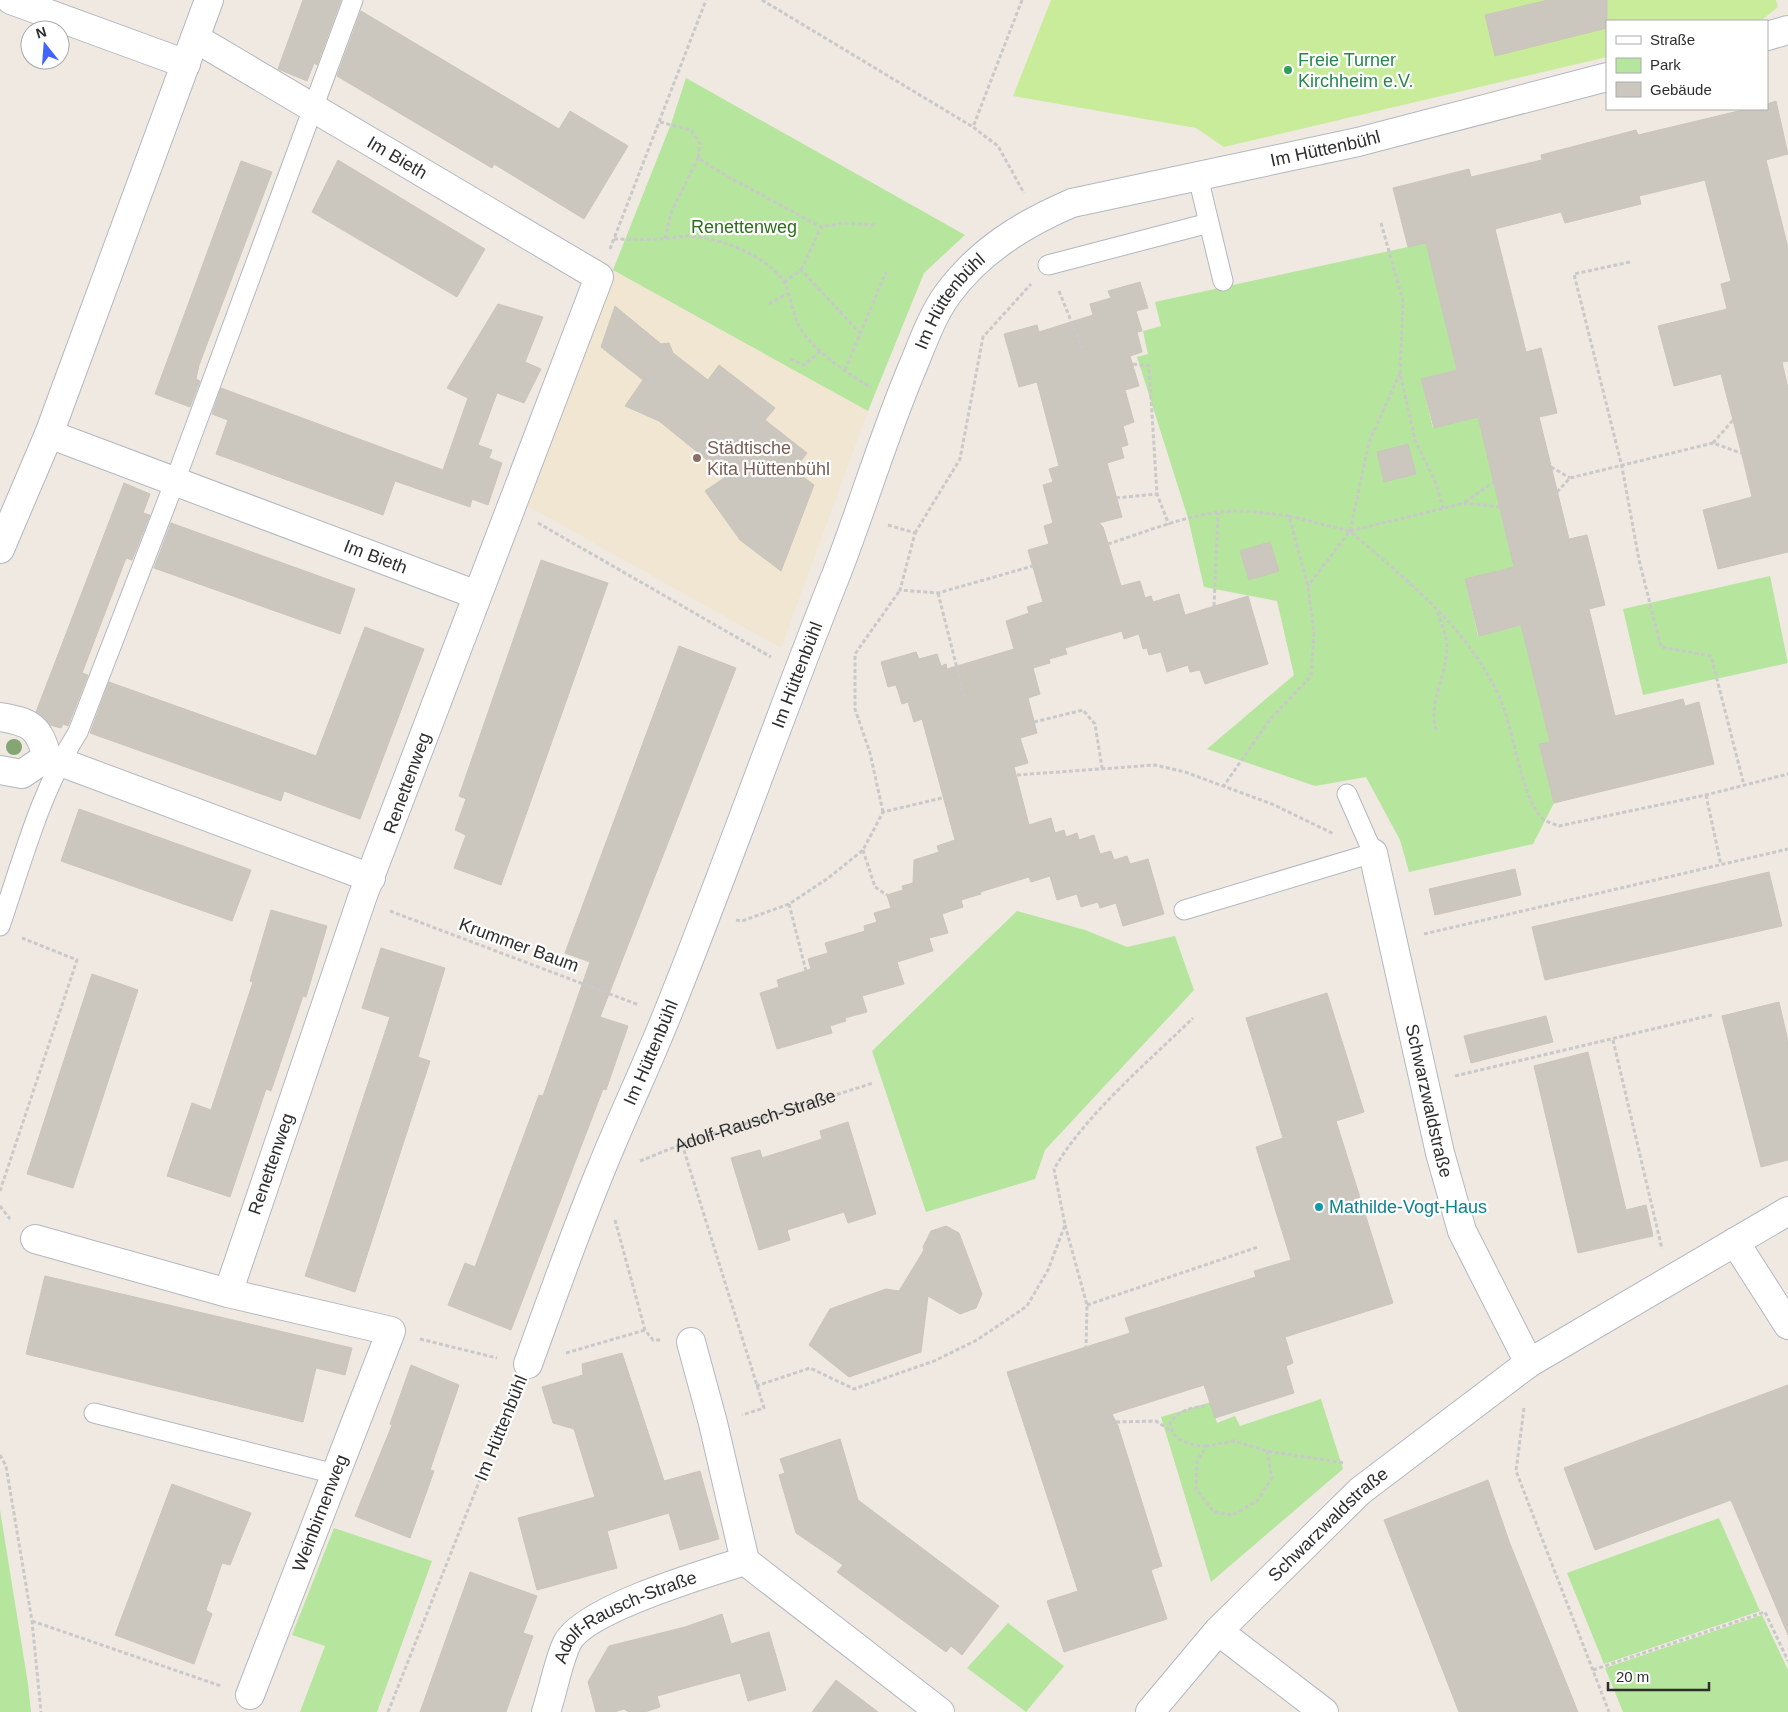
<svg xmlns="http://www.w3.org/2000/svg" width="1788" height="1712" viewBox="0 0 1788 1712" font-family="Arial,sans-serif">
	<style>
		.education { fill: #f0e6d1 }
		.green { fill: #b6e59e }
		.pitch { fill: #c9ec9a }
		.building { fill: #cbc7bf; stroke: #cbc5ba }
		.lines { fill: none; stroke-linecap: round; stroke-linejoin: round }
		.service-casing { stroke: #b4b7c1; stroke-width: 21 }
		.minor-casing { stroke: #b4b7c1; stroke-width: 30 }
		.path { stroke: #c9c9c9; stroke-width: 3; stroke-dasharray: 4 2.5; stroke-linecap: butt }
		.service { stroke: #fff; stroke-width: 19 }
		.minor { stroke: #fff; stroke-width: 28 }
		.tree { fill: #84a574 }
		.leisure-dot { fill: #2e9e5b; stroke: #fff; stroke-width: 2 }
		.education-dot { fill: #8d6e63; stroke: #fff; stroke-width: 2 }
		.culture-dot { fill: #0f9aa8; stroke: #fff; stroke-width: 2 }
		.labels { text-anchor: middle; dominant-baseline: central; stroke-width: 4.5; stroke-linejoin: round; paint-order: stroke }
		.leisure-label { font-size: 18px; fill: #27864d; stroke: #fff; text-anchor: start }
		.street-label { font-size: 18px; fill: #2e2e2e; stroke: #fff }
		.park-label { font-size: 18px; fill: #2c6e1b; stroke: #fff }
		.education-label { font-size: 18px; fill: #785e54; stroke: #fff; text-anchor: start }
		.culture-label { font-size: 18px; fill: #0d838f; stroke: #fff; text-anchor: start }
	</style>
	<rect width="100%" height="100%" fill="#efe9e1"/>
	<path class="education" d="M 613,270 L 868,411 L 781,648 L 526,505 Z"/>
	<path class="green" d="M 686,78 L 965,235 L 924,273 L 868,411 L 613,270 L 671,124 Z
		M 1426,243 L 1453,352 L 1468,367 L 1421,379 L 1433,428 L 1478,417 L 1514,567 L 1465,579 L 1478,636 L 1523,625 L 1550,742 L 1539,745 L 1554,803 L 1533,844 L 1409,872 L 1400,840 L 1366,777 L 1315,786 L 1207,749 L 1294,675 L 1277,601 L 1204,587 L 1188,518 L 1137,357 L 1148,354 L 1143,331 L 1161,326 L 1155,302 Z
		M 1770,576 L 1788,663 L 1643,695 L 1623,609 Z
		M 1017,911 L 1085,930 L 1127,947 L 1175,936 L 1194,990 L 1045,1150 L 1035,1179 L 926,1212 L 872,1051 Z
		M 1321,1399 L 1343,1469 L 1211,1582 L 1161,1417 L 1211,1402 L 1217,1423 L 1235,1416 L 1240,1426 Z
		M 0,1510 L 28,1684 L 31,1712 L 0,1712 Z
		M 1719,1518 L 1760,1611 L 1604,1664 L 1567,1573 Z
		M 334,1528 L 432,1561 L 377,1712 L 300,1712 L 325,1646 L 292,1635 Z
		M 1762,1615 L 1788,1670 L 1788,1712 L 1623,1712 L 1605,1668 Z
		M 1008,1623 L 1064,1666 L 1026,1712 L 967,1668 Z"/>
	<path class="pitch" d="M 1051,0 L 1776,0 L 1778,7 L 1763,19 L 1752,21 L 1607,21 L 1607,57 L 1224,147 L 1196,128 L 1013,96 Z"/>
	<path class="building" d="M 303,0 L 341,0 L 317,65 L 314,63 L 307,81 L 278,69 Z
		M 1548,0 L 1607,0 L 1607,28 L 1495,56 L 1485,15 Z
		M 361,11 L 559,129 L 570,111 L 628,146 L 584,219 L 494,164 L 492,168 L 337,76 Z
		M 1776,101 L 1788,154 L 1766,160 L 1788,248 L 1788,361 L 1782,362 L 1788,388 L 1788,552 L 1718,569 L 1703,510 L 1752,497 L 1742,455 L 1721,374 L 1674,386 L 1658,326 L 1727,309 L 1721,284 L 1731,281 L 1705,180 L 1639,196 L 1641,204 L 1565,223 L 1561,212 L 1495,229 L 1526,352 L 1541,348 L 1557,413 L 1539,417 L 1569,539 L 1587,535 L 1605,605 L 1589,609 L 1615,716 L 1683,699 L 1685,706 L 1699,702 L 1714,764 L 1554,803 L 1539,744 L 1550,742 L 1521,625 L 1479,636 L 1465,579 L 1514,567 L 1478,417 L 1434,428 L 1421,379 L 1457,370 L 1426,243 L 1408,247 L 1393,188 L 1469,169 L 1471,177 L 1542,160 L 1541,155 L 1636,130 L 1638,135 L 1747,109 L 1767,109 L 1767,104 Z
		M 338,160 L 485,249 L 457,297 L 312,212 Z
		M 241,161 L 272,172 L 199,365 L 196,379 L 200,381 L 190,407 L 155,394 Z
		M 1140,282 L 1148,308 L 1136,311 L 1142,331 L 1137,332 L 1142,352 L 1130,356 L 1139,386 L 1125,390 L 1134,422 L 1123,426 L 1128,445 L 1121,447 L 1124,458 L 1107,463 L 1122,517 L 1099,523 L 1103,527 L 1121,586 L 1140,581 L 1145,598 L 1151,596 L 1153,602 L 1179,594 L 1185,615 L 1248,596 L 1268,664 L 1205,684 L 1200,670 L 1190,672 L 1188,665 L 1167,672 L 1161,652 L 1149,655 L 1147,648 L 1143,649 L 1139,634 L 1124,639 L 1122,631 L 1065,648 L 1067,654 L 1049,659 L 1050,663 L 1033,668 L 1040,694 L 1028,698 L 1037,733 L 1020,738 L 1028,763 L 1014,767 L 1029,825 L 1051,818 L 1055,833 L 1064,830 L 1066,837 L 1077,833 L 1079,840 L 1094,835 L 1100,854 L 1111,851 L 1114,860 L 1127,856 L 1130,864 L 1148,859 L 1164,914 L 1123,926 L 1116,903 L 1100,908 L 1098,902 L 1081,907 L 1077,894 L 1057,900 L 1050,876 L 1031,882 L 1029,877 L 980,892 L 981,894 L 961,900 L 963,907 L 942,914 L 948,933 L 929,938 L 933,951 L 897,962 L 904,984 L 862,996 L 867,1012 L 845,1018 L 846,1021 L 830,1026 L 832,1033 L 777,1049 L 760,993 L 779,987 L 777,980 L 811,969 L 808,959 L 828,953 L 825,943 L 865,931 L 864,926 L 877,922 L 874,913 L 891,908 L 887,895 L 903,890 L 902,886 L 913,883 L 914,860 L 939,852 L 937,846 L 955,840 L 922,719 L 914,722 L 908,702 L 902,704 L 896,685 L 888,687 L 881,662 L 916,652 L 919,659 L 937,654 L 941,666 L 946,664 L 947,669 L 1014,649 L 1006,621 L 1029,613 L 1027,607 L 1043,602 L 1028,550 L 1049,544 L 1044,526 L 1053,523 L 1043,485 L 1053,482 L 1049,469 L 1059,466 L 1037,382 L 1019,387 L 1004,334 L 1037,325 L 1039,332 L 1093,315 L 1090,304 L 1111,298 L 1108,291 Z
		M 498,304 L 543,317 L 525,362 L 541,369 L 524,403 L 497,393 L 478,445 L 492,450 L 489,458 L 502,463 L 488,505 L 472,499 L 470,507 L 395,481 L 383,515 L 216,454 L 228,420 L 212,414 L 221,388 L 443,470 L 468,398 L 447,388 Z
		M 615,306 L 661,344 L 669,343 L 673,353 L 708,380 L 719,365 L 775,408 L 765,420 L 807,453 L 794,470 L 814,485 L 781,571 L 740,540 L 705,491 L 727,476 L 659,421 L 625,406 L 643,380 L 601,347 Z
		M 1408,444 L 1416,474 L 1384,482 L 1377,452 Z
		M 124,483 L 150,494 L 143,513 L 150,515 L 132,560 L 126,558 L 82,673 L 88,675 L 68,726 L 63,724 L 61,728 L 50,725 L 36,712 Z
		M 171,523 L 355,589 L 340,634 L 154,568 Z
		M 1270,542 L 1279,571 L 1249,580 L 1240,551 Z
		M 541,560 L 608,583 L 501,885 L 454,868 L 466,835 L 455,830 L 466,799 L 459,796 Z
		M 365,627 L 424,649 L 360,819 L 284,791 L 281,801 L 90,733 L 109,682 L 316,756 Z
		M 679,646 L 736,668 L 600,1017 L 628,1026 L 606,1090 L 603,1089 L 511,1330 L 448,1305 L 465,1263 L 475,1267 L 539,1095 L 543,1096 L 590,962 L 565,953 Z
		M 79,809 L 251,870 L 232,921 L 61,861 Z
		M 1515,869 L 1521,895 L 1435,915 L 1429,889 Z
		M 1769,872 L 1782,926 L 1545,980 L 1532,927 Z
		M 271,910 L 327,926 L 306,997 L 303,996 L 271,1091 L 266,1089 L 230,1197 L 167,1176 L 192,1103 L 211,1110 L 253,982 L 250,981 Z
		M 381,948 L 445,968 L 418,1057 L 430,1061 L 355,1292 L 305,1276 L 390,1017 L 362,1008 Z
		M 92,974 L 138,990 L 73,1188 L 27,1174 Z
		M 1327,993 L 1364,1112 L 1336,1121 L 1393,1303 L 1285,1337 L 1293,1363 L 1286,1366 L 1294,1393 L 1215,1418 L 1204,1385 L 1112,1414 L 1118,1426 L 1162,1566 L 1151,1570 L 1167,1619 L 1064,1652 L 1047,1601 L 1078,1591 L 1007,1372 L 1130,1333 L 1125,1318 L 1256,1277 L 1254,1271 L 1291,1260 L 1256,1147 L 1283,1138 L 1246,1018 Z
		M 1779,1002 L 1788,1041 L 1788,1160 L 1761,1167 L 1722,1016 Z
		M 1546,1016 L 1553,1042 L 1471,1063 L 1464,1036 Z
		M 1588,1052 L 1626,1210 L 1646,1205 L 1653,1236 L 1578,1253 L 1534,1066 Z
		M 848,1122 L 876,1214 L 848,1223 L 844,1212 L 787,1230 L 790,1240 L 759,1250 L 731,1158 L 760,1150 L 762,1158 L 822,1139 L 820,1131 Z
		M 946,1226 L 959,1233 L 982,1294 L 976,1308 L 960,1314 L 928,1296 L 921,1352 L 849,1377 L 809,1345 L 830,1309 L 886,1289 L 899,1291 L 924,1250 L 923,1247 L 931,1231 Z
		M 45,1276 L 352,1348 L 345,1375 L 316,1368 L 303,1422 L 26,1354 Z
		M 622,1353 L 664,1481 L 700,1471 L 719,1539 L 680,1550 L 669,1513 L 607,1531 L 617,1568 L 537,1590 L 518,1518 L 595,1497 L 574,1429 L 553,1423 L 542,1387 L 583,1375 L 582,1364 Z
		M 411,1365 L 459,1385 L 430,1470 L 434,1471 L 410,1538 L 355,1516 L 392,1425 L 390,1424 Z
		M 1788,1385 L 1788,1635 L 1731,1500 L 1595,1550 L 1564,1468 Z
		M 840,1439 L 858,1500 L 999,1606 L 962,1655 L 951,1646 L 946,1652 L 837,1572 L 843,1565 L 796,1533 L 779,1475 L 785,1473 L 780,1459 Z
		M 1488,1480 L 1510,1544 L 1578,1712 L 1459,1712 L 1384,1520 Z
		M 172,1484 L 251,1513 L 230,1565 L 222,1563 L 206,1610 L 212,1614 L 194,1664 L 115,1635 Z
		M 470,1572 L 537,1596 L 523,1633 L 533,1636 L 506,1712 L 420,1712 Z
		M 722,1614 L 731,1644 L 769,1632 L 786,1690 L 748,1701 L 740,1673 L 657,1696 L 660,1707 L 645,1712 L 629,1712 L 624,1709 L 614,1712 L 596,1712 L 588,1682 L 609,1646 L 685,1627 Z
		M 836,1680 L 878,1712 L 812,1712 Z"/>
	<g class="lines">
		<g class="service-casing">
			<path id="service" d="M 1198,177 L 1223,281
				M 1048,265 L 1209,223
				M 1184,910 L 1373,853 L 1347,794
				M 0,926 C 23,859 40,792 78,732 L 175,481 L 353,0
				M 94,1413 L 335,1474"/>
		</g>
		<g class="minor-casing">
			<g id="minor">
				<path d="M 11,0 L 186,64"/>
				<path d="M 1767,36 L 1788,30"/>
				<path id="s2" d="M 195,38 L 599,277 L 362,898 L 228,1293"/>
				<path id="s3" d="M 49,434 L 477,595"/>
				<path d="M 0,549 L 49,434 L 209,0"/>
				<path d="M 0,717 C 31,722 39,727 47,757"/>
				<path d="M 47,757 L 371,878"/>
				<path d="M 0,770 L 22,774 L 47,757"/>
				<path id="s4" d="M 1373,853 L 1440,1153 L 1462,1231 L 1529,1363"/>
				<path d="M 35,1239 L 228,1293 L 391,1331 L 250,1695"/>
				<path d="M 1735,1242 L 1788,1325"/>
				<path d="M 691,1342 L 713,1423 L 745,1561"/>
				<path id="s5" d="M 528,1364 C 552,1298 575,1232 602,1167 C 623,1115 648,1063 669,1010 C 727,866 778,720 836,575 C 863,506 884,434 913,366 C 923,342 932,316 947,295 C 979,251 1023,224 1072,203 L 1358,142 L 1607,77"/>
				<path d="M 1218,1631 L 1324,1712"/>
				<path id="s6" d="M 546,1712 C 553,1691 558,1662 567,1643 C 584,1609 707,1573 745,1561 L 940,1712"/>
				<path id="s7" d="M 1150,1712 L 1218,1631 L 1360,1491 L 1529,1363 L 1788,1211"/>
			</g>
		</g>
		<g class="path">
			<path d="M 762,0 L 973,127"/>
			<path d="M 1022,0 L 973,127 L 998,146 L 1024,193"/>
			<path d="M 660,122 L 691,130 L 700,144 L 698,158 L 725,175 L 821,227"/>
			<path d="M 1381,223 L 1403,301 L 1400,373 L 1415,440 L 1435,481 L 1443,508"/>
			<path d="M 614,239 C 628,239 642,240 656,239 C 667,239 679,236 690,236 C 720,238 768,256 784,282 C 791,295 792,312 799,326 C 812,350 847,373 871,388"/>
			<path d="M 665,239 L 671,213 L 698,158"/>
			<path d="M 610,249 L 706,0"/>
			<path d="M 1630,262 L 1574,274 L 1622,467 L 1639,560 L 1661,647 L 1711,656 L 1744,785"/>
			<path d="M 801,270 L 821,227 L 842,223 L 875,225"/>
			<path d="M 784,282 L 801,270 L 860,333"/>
			<path d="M 1059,291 L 1084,353"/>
			<path d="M 769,304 L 787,294"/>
			<path d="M 790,359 L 804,365 L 821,351"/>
			<path d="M 1133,364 L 1149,366 L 1157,494 L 1169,525"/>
			<path d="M 845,370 L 886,272"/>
			<path d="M 1713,443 L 1733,420"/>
			<path d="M 1551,467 L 1570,478"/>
			<path d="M 1557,492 L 1570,478 L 1713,443 L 1741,453"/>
			<path d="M 1116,498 L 1157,494"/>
			<path d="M 1465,502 L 1494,482"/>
			<path d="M 1500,507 L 1465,503 L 1350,531 C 1406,580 1467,627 1499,696 C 1513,725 1521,798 1542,818 C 1546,822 1554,824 1559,826 L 1706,795 L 1788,774"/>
			<path d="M 1289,516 L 1350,531 L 1308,586"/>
			<path d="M 538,523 L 771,657"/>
			<path d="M 888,525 L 915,533 L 900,590 L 938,593 L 1033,566"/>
			<path d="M 1350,531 L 1369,442 L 1400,373"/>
			<path d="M 915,533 L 960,459 L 983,337 L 1031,284"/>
			<path d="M 1108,544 C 1149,531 1192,512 1235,511 C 1253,511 1271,514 1289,516 L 1308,586 L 1314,633 L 1311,676 L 1268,722 L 1223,787"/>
			<path d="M 938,593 L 964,696"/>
			<path d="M 1214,606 L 1218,513"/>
			<path d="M 1034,722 L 1083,710 L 1095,724 L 1102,768"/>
			<path d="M 1436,730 C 1428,702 1448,673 1447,644 C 1446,633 1440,621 1437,610"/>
			<path d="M 1017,775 L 1155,765 L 1185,772 L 1272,804 L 1334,834"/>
			<path d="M 1706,795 L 1721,865"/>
			<path d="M 883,812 L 870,753 L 855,709 L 855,654 L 900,590"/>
			<path d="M 863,850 L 875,887 L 887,895"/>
			<path d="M 789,904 L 806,971"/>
			<path d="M 390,911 L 639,1005"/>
			<path d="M 736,920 L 742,921 L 789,904 L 827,879 L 863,850 L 883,812 L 942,798"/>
			<path d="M 1424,934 L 1788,849"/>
			<path d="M 1613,1040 L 1662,1249"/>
			<path d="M 1455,1076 L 1712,1015"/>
			<path d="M 682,1144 L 764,1408 L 742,1415"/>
			<path id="s1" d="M 640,1161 L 682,1144 L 873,1083"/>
			<path d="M 0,1191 L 77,960 L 22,938"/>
			<path d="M 0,1206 L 10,1219"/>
			<path d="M 615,1220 L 645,1330 L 653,1340 L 661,1340"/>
			<path d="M 1065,1225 L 1087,1305 L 1086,1347"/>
			<path d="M 1087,1305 L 1258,1247"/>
			<path d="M 420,1339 L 497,1358"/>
			<path d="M 566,1353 L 645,1330"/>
			<path d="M 756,1386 L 810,1368 L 854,1389 L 934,1361 L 977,1340 L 1027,1306 L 1048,1270 L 1065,1225 L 1054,1169 C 1085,1115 1148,1062 1193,1018"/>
			<path d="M 1524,1408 L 1516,1471 L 1609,1712"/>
			<path d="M 1116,1422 L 1156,1421 L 1171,1431"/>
			<path d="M 1207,1446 C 1189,1445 1174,1443 1170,1423 C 1179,1410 1193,1407 1207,1406"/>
			<path d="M 1267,1451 L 1272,1478 L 1257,1501 L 1233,1515 L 1214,1512 L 1196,1489 L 1197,1461 L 1207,1446 L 1234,1441 L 1267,1451 L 1344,1463"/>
			<path d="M 0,1455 L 6,1466 L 32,1621 L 41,1712"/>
			<path d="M 32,1621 L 221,1686"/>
			<path d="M 1593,1670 L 1765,1612 L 1788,1661"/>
			<path d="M 388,1712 L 515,1391"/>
		</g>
		<use href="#service" class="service"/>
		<use href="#minor" class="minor"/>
	</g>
	<circle class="tree" cx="14" cy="747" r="8"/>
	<circle class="leisure-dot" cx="1288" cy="70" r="5"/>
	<circle class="education-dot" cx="697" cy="458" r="5"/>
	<circle class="culture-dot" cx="1319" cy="1207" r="5"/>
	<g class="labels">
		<g class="leisure-label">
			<text x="1298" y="60">Freie Turner<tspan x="1298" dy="21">Kirchheim e.V.</tspan></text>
		</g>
		<g class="street-label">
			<text stroke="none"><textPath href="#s5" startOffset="1565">Im Hüttenbühl</textPath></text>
			<text stroke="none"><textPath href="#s2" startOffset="235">Im Bieth</textPath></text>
			<text stroke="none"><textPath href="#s5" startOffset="1145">Im Hüttenbühl</textPath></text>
			<text stroke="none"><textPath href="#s3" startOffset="349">Im Bieth</textPath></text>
			<text stroke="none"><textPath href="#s5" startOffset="740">Im Hüttenbühl</textPath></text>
			<text transform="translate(407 783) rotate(-70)">Renettenweg</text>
			<text transform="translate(519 945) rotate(20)">Krummer Baum</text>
			<text stroke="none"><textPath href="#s5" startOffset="335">Im Hüttenbühl</textPath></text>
			<text stroke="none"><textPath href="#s4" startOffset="254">Schwarzwaldstraße</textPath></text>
			<text stroke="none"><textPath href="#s1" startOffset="122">Adolf-Rausch-Straße</textPath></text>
			<text transform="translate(271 1164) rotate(-71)">Renettenweg</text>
			<text transform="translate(501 1428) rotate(-68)">Im Hüttenbühl</text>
			<text transform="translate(320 1513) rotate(-69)">Weinbirnenweg</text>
			<text stroke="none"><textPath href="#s7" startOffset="259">Schwarzwaldstraße</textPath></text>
			<text stroke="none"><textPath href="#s6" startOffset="135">Adolf-Rausch-Straße</textPath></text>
		</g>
		<g class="park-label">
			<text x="744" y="227">Renettenweg</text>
		</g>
		<g class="education-label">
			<text x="707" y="448">Städtische<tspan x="707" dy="21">Kita Hüttenbühl</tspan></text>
		</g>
		<g class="culture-label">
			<text x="1329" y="1207">Mathilde-Vogt-Haus</text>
		</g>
	</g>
	<rect x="1606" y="20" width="162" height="90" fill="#ffffff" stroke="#ababab"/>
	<rect x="1616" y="36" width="25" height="8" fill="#ffffff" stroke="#ababab"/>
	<text x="1650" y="45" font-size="15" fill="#2e2e2e">Straße</text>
	<rect x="1616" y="58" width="25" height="15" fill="#b6e59e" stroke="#ababab"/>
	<text x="1650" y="70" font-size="15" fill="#2e2e2e">Park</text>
	<rect x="1616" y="82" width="25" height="15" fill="#cbc7bf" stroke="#ababab"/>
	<text x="1650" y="95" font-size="15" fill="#2e2e2e">Gebäude</text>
	<g transform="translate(45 45) rotate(343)"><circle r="24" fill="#ffffff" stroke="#ababab"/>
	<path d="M0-4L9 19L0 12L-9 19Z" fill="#4264fb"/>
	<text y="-8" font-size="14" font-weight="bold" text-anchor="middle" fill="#2e2e2e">N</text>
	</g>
	<path d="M1608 1682v8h101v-8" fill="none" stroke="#2e2e2e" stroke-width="2.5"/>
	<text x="1616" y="1682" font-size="15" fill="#2e2e2e" stroke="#ffffff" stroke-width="4" paint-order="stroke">20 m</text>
</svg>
